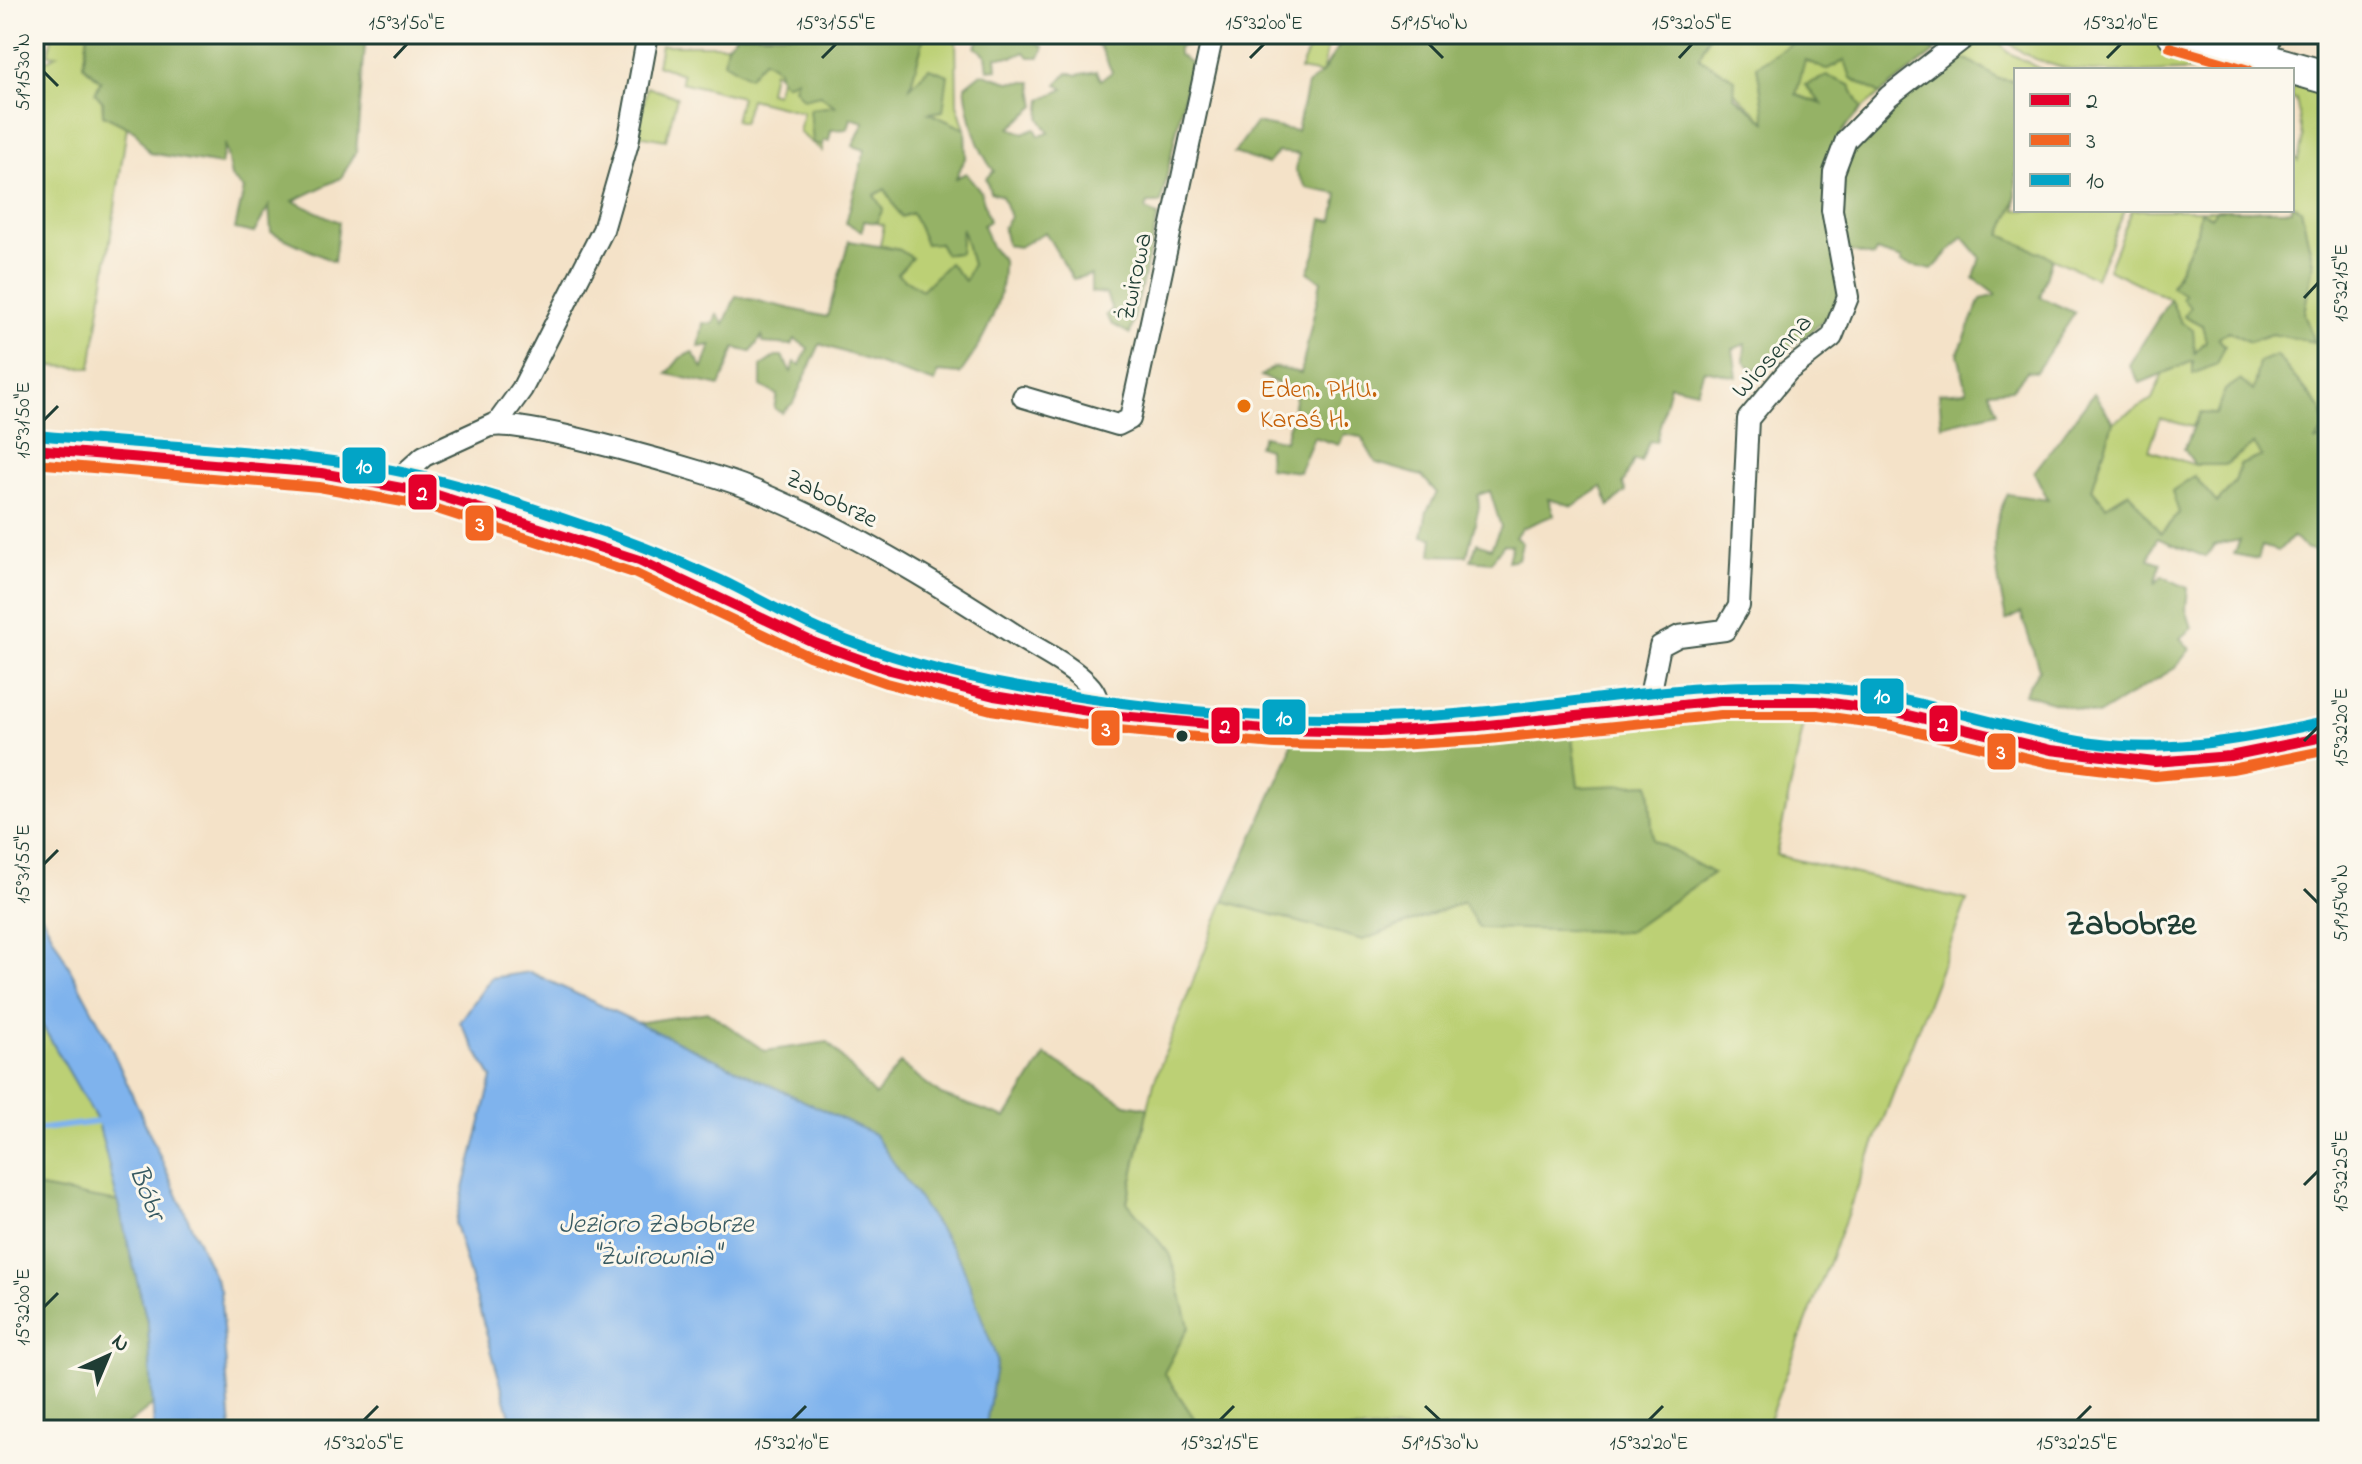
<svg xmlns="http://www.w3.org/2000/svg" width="2362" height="1464" viewBox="0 0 2362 1464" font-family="'Indie Flower',sans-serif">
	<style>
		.green { fill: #bcd074; stroke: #6e8654; stroke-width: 2 }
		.forest { fill: #95b266; stroke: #5a784d; stroke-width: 2 }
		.water { fill: #7fb3ed; stroke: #4f7890; stroke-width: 2 }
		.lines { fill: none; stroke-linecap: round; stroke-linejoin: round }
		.stream { stroke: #7fb3ed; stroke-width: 6 }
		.street-casing { stroke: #3f564a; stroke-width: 24 }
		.primary-casing { stroke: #3f564a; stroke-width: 36 }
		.street { stroke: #fff; stroke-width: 20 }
		.primary { stroke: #fff; stroke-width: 32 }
		.bus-1-casing { stroke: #fbf7ec; stroke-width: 16 }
		.bus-2-casing { stroke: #fbf7ec; stroke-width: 16 }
		.bus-3-casing { stroke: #fbf7ec; stroke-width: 16 }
		.bus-1 { stroke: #e4002b; stroke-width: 10 }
		.bus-2 { stroke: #f26522; stroke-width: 10 }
		.bus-3 { stroke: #02a4c6; stroke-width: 10 }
		.ticks { fill: none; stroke: #1f3d34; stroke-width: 3 }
		.food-dot { fill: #e8710a; stroke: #fbf7ec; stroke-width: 3 }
		.bus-dot { fill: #1f3d34; stroke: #fbf7ec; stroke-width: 3 }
		.labels { text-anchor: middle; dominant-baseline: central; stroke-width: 6; stroke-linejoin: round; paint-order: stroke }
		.street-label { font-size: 26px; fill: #1f3d34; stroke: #fbf7ec }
		.food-label { font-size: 26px; fill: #c56008; stroke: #fbf7ec; text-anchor: start }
		.water-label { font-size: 28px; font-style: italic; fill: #375a62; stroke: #fbf7ec }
		.district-label { font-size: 34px; font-weight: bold; fill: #1f3d34; stroke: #fbf7ec }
		.line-badge { stroke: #fbf7ec; stroke-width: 3 }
		.badge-label { font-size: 22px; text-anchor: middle; font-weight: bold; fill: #fff }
		.neatline { fill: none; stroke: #1f3d34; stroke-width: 3 }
		.ticks-label { font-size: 20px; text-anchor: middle; fill: #1f3d34 }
	</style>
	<rect width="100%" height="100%" fill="#fbf7ec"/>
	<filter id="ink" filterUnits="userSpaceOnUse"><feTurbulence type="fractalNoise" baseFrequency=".0125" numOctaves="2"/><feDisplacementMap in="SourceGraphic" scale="16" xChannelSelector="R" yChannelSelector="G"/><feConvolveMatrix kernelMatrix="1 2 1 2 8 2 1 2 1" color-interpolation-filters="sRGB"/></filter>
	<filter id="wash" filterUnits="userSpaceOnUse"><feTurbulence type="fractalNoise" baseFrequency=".006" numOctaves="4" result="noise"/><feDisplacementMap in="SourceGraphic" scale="32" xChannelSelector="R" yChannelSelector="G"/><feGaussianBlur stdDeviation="1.8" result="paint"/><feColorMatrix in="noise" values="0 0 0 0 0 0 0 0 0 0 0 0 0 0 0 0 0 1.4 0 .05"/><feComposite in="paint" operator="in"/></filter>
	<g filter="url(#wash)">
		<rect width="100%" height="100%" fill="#f4e2c8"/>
		<path class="green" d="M 53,34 L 88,34 L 83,65 L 101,81 L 103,115 L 127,127 L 91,368 L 34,365 L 34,107 L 41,63 L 56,55 L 48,54 Z
			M 925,34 L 956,34 L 957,104 L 965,129 L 927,112 L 910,88 Z
			M 1315,34 L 1330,34 L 1322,74 L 1300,70 Z
			M 1710,34 L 1806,34 L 1757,66 L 1767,123 L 1698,58 Z
			M 1977,34 L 1993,34 L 2007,52 L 2043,70 L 2016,70 L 2016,81 L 1999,79 L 1968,60 L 1946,58 Z
			M 2002,34 L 2129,34 L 2212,58 L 2210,70 C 2151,70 2041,87 2002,34 Z
			M 661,45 L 727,45 L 725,62 L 764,60 L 778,69 L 778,75 L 773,71 L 769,92 L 776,94 L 780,79 L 786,84 L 793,78 L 798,79 L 836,107 L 813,142 L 823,145 L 822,151 L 799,132 L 803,112 L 750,99 L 743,123 L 735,121 L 741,97 L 681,82 L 682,74 L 657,65 Z
			M 1845,59 L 1880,94 L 1862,109 L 1850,85 L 1824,104 L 1796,95 L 1805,60 Z
			M 2292,82 L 2328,92 L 2328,439 L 2315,442 L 2253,392 L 2216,414 L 2200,414 L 2192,427 L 2160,418 L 2149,450 L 2195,465 L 2225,465 L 2254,443 L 2263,456 L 2240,465 L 2235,482 L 2216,503 L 2194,476 L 2179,513 L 2160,534 L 2129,492 L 2106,506 L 2092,489 L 2113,422 L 2152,399 L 2163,373 L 2193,361 L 2193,373 L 2219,357 L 2225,346 L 2218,338 L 2229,331 L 2249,342 L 2271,334 L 2314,342 L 2304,314 L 2313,263 L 2301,210 L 2292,204 L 2292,155 L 2298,161 L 2303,138 L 2296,99 L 2292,100 Z
			M 647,87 L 677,97 L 666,140 L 638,135 Z
			M 885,189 L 901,217 L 912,213 L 926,244 L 961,224 L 972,265 L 966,281 L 922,290 L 896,274 L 900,250 L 880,245 L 884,225 L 876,223 L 882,209 L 874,195 Z
			M 2016,200 L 2016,210 L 2125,210 L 2096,278 L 2001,235 Z
			M 2132,210 L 2216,210 L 2211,217 L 2200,212 L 2197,232 L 2171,286 L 2186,294 L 2190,307 L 2185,316 L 2202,325 L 2207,341 L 2195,354 L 2170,299 L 2108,269 Z
			M 1809,700 L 1776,855 L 1967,900 L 1765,1430 L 1210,1430 L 1198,1424 L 1164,1373 L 1127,1202 L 1154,1082 L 1224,901 L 1363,940 L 1464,902 L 1712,873 L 1653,840 L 1578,788 L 1569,713 Z
			M 34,1011 L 98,1122 L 118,1202 L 34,1187 Z"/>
		<path class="forest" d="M 88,34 L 366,34 L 356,152 L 341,178 L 293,201 L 339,222 L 334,262 L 271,232 L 269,206 L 254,233 L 235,229 L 244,189 L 231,177 L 225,144 L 221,165 L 150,153 L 135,131 L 103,115 L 103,102 L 95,93 L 101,81 L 83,65 Z
			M 737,34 L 925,34 L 910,87 L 929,68 L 948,75 L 943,111 L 929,113 L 965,129 L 966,156 L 956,178 L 966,173 L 981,192 L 989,221 L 983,225 L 991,247 L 1003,260 C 1005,302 984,341 960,374 L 938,372 L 935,383 L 820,344 L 793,403 L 782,413 L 774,408 L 777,395 L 761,386 L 761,366 L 776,356 L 782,356 L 791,372 L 795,362 L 800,365 L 808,348 L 795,339 L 792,345 L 763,343 L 762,336 L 751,352 L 735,348 L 720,386 L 667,374 L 680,358 L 692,352 L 703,368 L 711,345 L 699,347 L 703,323 L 713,324 L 717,314 L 724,324 L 736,296 L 827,317 L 849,241 L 900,250 L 912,258 L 897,274 L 922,290 L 949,263 L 965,281 L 972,265 L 962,228 L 960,253 L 945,254 L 939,243 L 926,244 L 912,213 L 901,217 L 885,189 L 874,195 L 883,209 L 876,223 L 864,221 L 862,231 L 846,223 L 865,150 L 853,146 L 864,122 L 851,118 L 848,129 L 831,130 L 829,141 L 824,140 L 823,145 L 813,143 L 810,109 L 835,106 L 820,95 L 803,99 L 794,88 L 797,79 L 786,84 L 780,79 L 778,69 L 764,60 L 749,77 L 724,62 L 727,45 Z
			M 982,34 L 1038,34 L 1033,40 L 1044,47 L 1040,57 L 1029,57 L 1025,52 L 1014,57 L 996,57 L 997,69 L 988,70 L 986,55 L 975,47 Z
			M 1078,34 L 1194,34 L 1193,44 L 1178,47 L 1178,54 L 1191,63 L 1161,203 L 1148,203 L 1146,210 L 1158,216 L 1130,334 L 1112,324 L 1106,315 L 1112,310 L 1106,294 L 1091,292 L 1091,275 L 1073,279 L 1045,232 L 1019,247 L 1007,245 L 1003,228 L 1010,217 L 1002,196 L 990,192 L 986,178 L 994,171 C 975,147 969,116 965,86 L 981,73 L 1009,82 L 1032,82 L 1036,106 L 1010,128 L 1023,133 L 1035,128 L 1039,136 L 1049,133 L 1040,119 L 1042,99 L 1064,89 L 1057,84 L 1068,72 L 1077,75 L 1097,71 L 1101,80 L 1112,72 L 1100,46 Z
			M 1346,34 L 1710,34 L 1699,58 L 1735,79 L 1734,96 L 1766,122 L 1757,66 L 1806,34 L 1909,34 L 1935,52 L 1880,94 L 1851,78 L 1845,60 L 1826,70 L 1805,60 L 1796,95 L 1822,104 L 1805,85 L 1827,76 L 1850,85 L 1862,109 C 1814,155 1824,198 1836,256 C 1838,270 1842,284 1837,298 C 1825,331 1782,351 1755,370 L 1744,362 L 1745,344 L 1733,349 L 1737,377 L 1704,370 L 1697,391 L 1670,385 L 1656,442 L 1649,441 L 1641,462 L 1634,460 L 1623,484 L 1626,492 L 1609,506 L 1602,487 L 1573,506 L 1548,499 L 1554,515 L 1522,528 L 1515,537 L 1522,543 L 1518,559 L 1508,561 L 1512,545 L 1504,544 L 1491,562 L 1471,560 L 1477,543 L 1491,548 L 1501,527 L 1490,491 L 1478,495 L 1479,507 L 1467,556 L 1431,555 L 1433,538 L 1422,536 L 1427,511 L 1437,493 L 1422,476 L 1376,463 L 1361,437 L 1344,434 L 1339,445 L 1314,437 L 1299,472 L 1269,468 L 1268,449 L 1258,446 L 1263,436 L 1285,441 L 1297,392 L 1261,376 L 1273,367 L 1301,373 L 1321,281 L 1308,272 L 1315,255 L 1322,219 L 1333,221 L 1338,194 L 1307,188 L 1295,170 L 1299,154 L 1278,152 L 1268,164 L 1234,153 L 1256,123 L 1297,131 L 1307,85 L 1322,73 Z
			M 1946,58 L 1968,60 L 1999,79 L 2016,81 L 2016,200 L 2001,235 L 2052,258 L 2040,297 L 2075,313 L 2036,372 L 2027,371 L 2012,389 L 1989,391 L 1997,412 L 1942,426 L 1939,393 L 1967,391 L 1958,354 L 1981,299 L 1996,295 L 1974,278 L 1980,257 L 1963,237 L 1932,270 L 1901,263 L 1902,259 L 1876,251 L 1873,257 L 1845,250 L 1839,181 L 1860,132 Z
			M 2292,204 L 2301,209 L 2313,263 L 2304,314 L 2315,342 L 2271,334 L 2249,342 L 2229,331 L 2218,338 L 2225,346 L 2217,364 L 2193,374 L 2193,361 L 2140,383 L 2129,365 L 2170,299 L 2181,322 L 2193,329 L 2195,353 L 2206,341 L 2202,325 L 2184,316 L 2190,307 L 2182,298 L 2185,294 L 2171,287 L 2197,232 L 2200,211 L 2211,217 L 2216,210 L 2292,210 Z
			M 2276,355 L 2321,409 L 2326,427 L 2316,441 L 2328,439 L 2328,550 L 2308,549 L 2292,537 L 2278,551 L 2262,546 L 2258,559 L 2234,554 L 2240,540 L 2214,545 L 2206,557 L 2157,538 L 2149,559 L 2161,563 L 2155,584 L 2162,576 L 2188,588 L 2186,609 L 2192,628 L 2180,638 L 2190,649 L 2175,668 L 2098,715 L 2024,694 L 2039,669 L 2021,613 L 2006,621 C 1999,577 1984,535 2008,494 L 2048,500 L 2034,472 L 2094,393 L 2113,422 L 2092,489 L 2106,506 L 2129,492 L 2161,534 L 2179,513 L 2172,491 L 2194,476 L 2217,503 L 2235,482 L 2240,465 L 2262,456 L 2254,444 L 2225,465 L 2195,465 L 2184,449 L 2200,413 L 2216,414 L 2225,390 L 2240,380 L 2253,391 L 2259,362 Z
			M 1569,713 L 1578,787 L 1649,784 L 1653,840 L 1713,873 L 1628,932 L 1479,928 L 1463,902 L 1363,940 L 1224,901 L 1289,756 L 1293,730 Z
			M 708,1012 L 765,1051 L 828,1042 L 875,1096 L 900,1063 L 941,1095 L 1006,1118 L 1045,1055 L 1126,1104 L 1148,1108 L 1127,1202 L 1171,1256 L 1189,1326 L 1164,1373 L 1198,1424 L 1210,1430 L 985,1430 L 997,1360 L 636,1023 Z
			M 34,1187 L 118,1202 L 148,1325 L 153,1405 L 121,1430 L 34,1430 Z"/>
		<path class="water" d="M 34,901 L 105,1034 L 220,1290 L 231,1430 L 154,1430 L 148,1325 L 98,1122 L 34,1011 Z
			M 530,972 L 874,1134 L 961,1261 L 997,1360 L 985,1430 L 514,1430 L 455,1224 L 492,1078 L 460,1022 L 491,978 Z"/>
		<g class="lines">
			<path class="stream" d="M 34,1130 L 106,1121"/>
		</g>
	</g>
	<g filter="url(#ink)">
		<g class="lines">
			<g class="street-casing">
				<path id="street" d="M 2265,60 L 2271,34
					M 1023,397 L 1118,425 L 1130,419 L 1213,34
					M 491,426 C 529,420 709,472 751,489 C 844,527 933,581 1017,636 C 1040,651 1069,664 1088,684 C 1096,692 1098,700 1100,711
					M 34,449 C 185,464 344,462 489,509 C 556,530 623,552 688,581 C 732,599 772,624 815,643 C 879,670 952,689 1019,701 C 1151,723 1296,738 1430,730 C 1559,722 1687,692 1818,701 C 1923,708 2024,754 2130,761 C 2197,766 2263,750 2328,736
					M 392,485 L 424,456 L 498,422 L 522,389 L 603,230 L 628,143 L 648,34
					M 1648,706 L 1660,646 L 1679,636 L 1725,630 L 1739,606 L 1748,419 L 1788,371 L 1832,337 L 1848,297 L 1832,210 L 1834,172 L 1846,140 L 1889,96 L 1969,34"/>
			</g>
			<g class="primary-casing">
				<path id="primary" d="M 2174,34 L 2328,78"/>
			</g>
			<use href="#street" class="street"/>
			<use href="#primary" class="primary"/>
			<g class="bus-1-casing">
				<path id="bus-1" d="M 34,449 L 321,473 L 434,494 L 639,560 L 815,643 L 890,670 L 994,696 L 1120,716 L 1276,730 L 1379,732 L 1478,726 L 1720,701 L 1818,701 L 1896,712 L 2051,750 L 2155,762 L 2230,756 L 2328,736"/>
			</g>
			<g class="bus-2-casing">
				<path id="bus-2" d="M 2170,47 L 2249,70
					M 34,463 L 319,487 L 431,507 L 634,573 L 809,656 L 886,683 L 991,710 L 1118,730 L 1275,744 L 1380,746 L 1479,740 L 1721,715 L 1817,715 L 1893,726 L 2049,763 L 2155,776 L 2232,769 L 2328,750"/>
			</g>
			<g class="bus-3-casing">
				<path id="bus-3" d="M 35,435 C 148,445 263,449 375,467 C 441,478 505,498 568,520 C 620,537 671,557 721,580 C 756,597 790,617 826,632 C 888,658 953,675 1019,687 C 1153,711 1292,724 1429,716 C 1558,708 1686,679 1816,687 C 1910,693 1999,729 2092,743 C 2172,754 2247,739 2325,722"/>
			</g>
			<use href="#bus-1" class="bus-1"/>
			<use href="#bus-2" class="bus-2"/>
			<use href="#bus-3" class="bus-3"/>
		</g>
	</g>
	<path class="ticks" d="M 1429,44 L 1443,58M 394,58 L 407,44M 822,58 L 836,44M 1250,58 L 1264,44M 1679,58 L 1692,44M 2107,58 L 2121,44M 44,72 L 58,86M 2304,298 L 2318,283M 44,420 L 58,406M 2304,741 L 2318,727M 44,864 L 58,850M 2304,889 L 2318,903M 2304,1185 L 2318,1171M 44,1307 L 58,1293M 1425,1406 L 1440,1420M 364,1420 L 378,1406M 792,1420 L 806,1406M 1220,1420 L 1234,1406M 1649,1420 L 1663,1406M 2077,1420 L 2091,1406"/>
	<circle class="food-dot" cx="1244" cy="406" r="8"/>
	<circle class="bus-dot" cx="1182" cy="736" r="7"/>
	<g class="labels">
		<g class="street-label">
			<text transform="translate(1136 277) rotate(-78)">Żwirowa</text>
			<text transform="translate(1773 357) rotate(-47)">Wiosenna</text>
			<text transform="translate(831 500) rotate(27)">Zabobrze</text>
		</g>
		<g class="food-label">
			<text x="1260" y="391">Eden. PHU.<tspan x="1260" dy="30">Karaś H.</tspan></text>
		</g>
		<g class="water-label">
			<text transform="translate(146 1193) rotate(68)">Bóbr</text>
			<text x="656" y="1225">Jezioro Zabobrze<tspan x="656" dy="32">"Żwirownia"</tspan></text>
		</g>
		<g class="district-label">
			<text x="2131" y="926">Zabobrze</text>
		</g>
	</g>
	<g class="line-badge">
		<rect x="341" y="446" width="46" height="39" rx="8" fill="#02a4c6"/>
		<rect x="407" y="473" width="31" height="38" rx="8" fill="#e4002b"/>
		<rect x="464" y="504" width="31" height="38" rx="8" fill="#f26522"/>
		<rect x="1859" y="677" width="46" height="38" rx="8" fill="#02a4c6"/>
		<rect x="1261" y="698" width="46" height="38" rx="8" fill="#02a4c6"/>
		<rect x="1928" y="704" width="31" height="39" rx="8" fill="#e4002b"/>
		<rect x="1210" y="706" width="31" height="39" rx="8" fill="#e4002b"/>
		<rect x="1090" y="709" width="31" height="38" rx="8" fill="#f26522"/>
		<rect x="1986" y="732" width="31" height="39" rx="8" fill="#f26522"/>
	</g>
	<g class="badge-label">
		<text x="364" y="473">10</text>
		<text x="422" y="500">2</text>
		<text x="480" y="531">3</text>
		<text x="1882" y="703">10</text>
		<text x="1284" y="725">10</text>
		<text x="1943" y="731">2</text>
		<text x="1225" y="733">2</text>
		<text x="1106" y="736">3</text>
		<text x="2001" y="759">3</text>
	</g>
	<rect width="2362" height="1464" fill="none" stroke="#fbf7ec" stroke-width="88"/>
	<rect x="2014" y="68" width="280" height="144" fill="#fbf7ec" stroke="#a3ada2" stroke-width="2"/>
	<rect x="2030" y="94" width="40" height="12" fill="#e4002b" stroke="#a3ada2" stroke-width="2"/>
	<text x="2086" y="108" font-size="24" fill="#1f3d34">2</text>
	<rect x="2030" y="134" width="40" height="12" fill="#f26522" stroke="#a3ada2" stroke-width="2"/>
	<text x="2086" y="148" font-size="24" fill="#1f3d34">3</text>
	<rect x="2030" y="174" width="40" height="12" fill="#02a4c6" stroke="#a3ada2" stroke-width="2"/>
	<text x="2086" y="188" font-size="24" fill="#1f3d34">10</text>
	<g transform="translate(108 1356) rotate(44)" stroke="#fbf7ec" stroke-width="6" paint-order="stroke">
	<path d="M0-6L14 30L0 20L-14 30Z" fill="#1f3d34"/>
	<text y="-12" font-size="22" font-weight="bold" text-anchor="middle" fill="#1f3d34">N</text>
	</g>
	<rect x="44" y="44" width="2274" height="1376" class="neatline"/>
	<g class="ticks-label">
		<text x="407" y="29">15°31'50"E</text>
		<text x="836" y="29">15°31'55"E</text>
		<text x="1264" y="29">15°32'00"E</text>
		<text x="1429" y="29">51°15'40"N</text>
		<text x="1692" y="29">15°32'05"E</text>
		<text x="2121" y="29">15°32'10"E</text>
		<text transform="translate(22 72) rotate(-90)" y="7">51°15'30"N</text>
		<text transform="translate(2340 283) rotate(-90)" y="7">15°32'15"E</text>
		<text transform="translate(22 420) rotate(-90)" y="7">15°31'50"E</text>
		<text transform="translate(2340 727) rotate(-90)" y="7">15°32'20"E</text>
		<text transform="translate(22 864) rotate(-90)" y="7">15°31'55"E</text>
		<text transform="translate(2340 903) rotate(-90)" y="7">51°15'40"N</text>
		<text transform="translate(2340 1171) rotate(-90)" y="7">15°32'25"E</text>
		<text transform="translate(22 1307) rotate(-90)" y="7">15°32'00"E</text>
		<text x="364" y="1449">15°32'05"E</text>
		<text x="792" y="1449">15°32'10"E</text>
		<text x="1220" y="1449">15°32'15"E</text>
		<text x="1440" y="1449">51°15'30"N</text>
		<text x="1649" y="1449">15°32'20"E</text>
		<text x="2077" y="1449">15°32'25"E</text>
	</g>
</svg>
